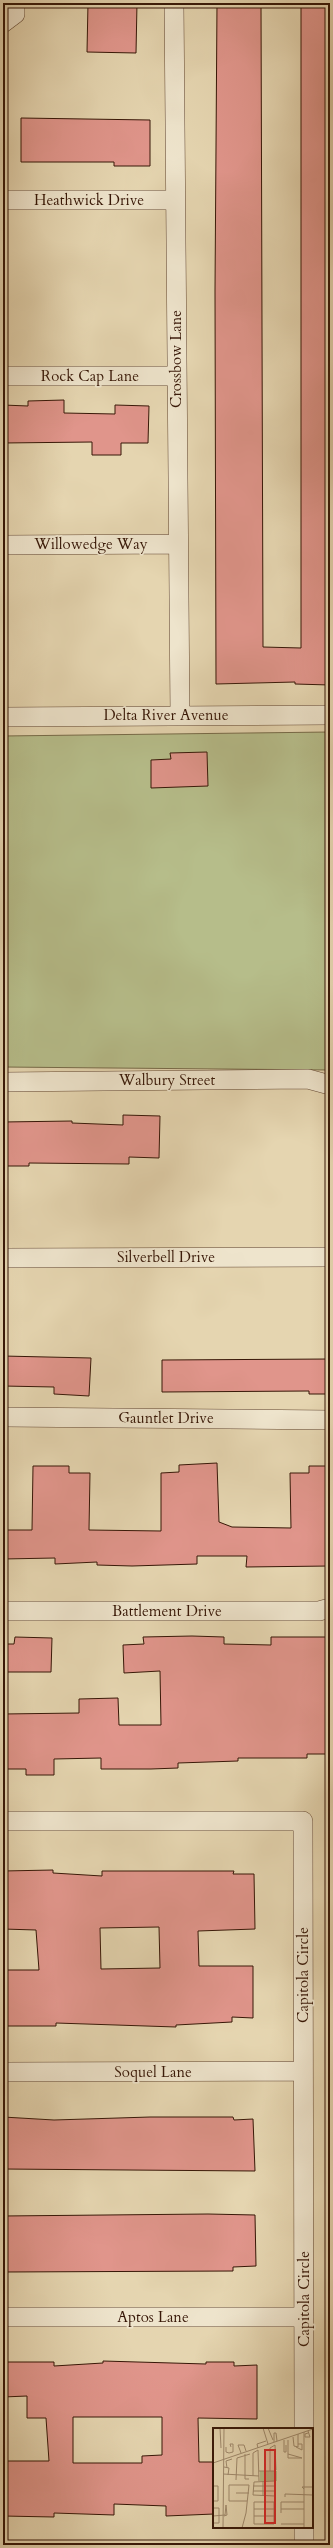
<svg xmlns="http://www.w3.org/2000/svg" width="333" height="2548" viewBox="0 0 333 2548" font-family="Cardo,serif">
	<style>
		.green { fill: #b6bd8a; stroke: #766a48 }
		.building { fill: #e0958b; stroke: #371707; fill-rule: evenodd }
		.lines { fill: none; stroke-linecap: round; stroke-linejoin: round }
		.street-casing { stroke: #624631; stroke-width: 20 }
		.street { stroke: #eee4cc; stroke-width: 19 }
		.labels { text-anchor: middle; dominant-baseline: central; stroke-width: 3; stroke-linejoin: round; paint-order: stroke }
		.street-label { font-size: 15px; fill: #371707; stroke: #eee4cc }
		.inset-road { fill: none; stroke: #9f896c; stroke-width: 1 }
		.view { fill: #d62828; fill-opacity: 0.15; stroke: #d62828; stroke-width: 2 }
		.inset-edge { fill: none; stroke: #371707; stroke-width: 2 }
	</style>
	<rect width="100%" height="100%" fill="#e5d5b0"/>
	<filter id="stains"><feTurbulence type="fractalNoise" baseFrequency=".005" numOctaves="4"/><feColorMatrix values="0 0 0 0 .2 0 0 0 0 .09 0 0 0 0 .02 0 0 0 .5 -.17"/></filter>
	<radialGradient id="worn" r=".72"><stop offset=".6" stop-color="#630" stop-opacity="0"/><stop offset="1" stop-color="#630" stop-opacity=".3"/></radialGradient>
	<path class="green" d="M 330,732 L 330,1070 L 3,1067 L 3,736 Z"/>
	<path class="building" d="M 88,3 L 137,3 L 136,53 L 87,52 Z
		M 217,3 L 261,3 L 263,647 L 301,648 L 301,3 L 330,4 L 330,685 L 295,684 L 295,682 L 216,684 L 215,291 Z
		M 21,118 L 150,120 L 150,166 L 114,166 L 114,162 L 21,162 Z
		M 64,400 L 64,413 L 115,414 L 115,405 L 149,406 L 148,443 L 121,443 L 121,455 L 92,455 L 92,442 L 3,443 L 3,405 L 28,406 L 28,401 Z
		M 207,752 L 208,786 L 151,788 L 151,760 L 171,759 L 170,753 Z
		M 123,1115 L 160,1116 L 159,1158 L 129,1157 L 129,1164 L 29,1163 L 29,1166 L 3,1166 L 3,1122 L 72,1121 L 72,1123 L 123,1125 Z
		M 3,1356 L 91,1358 L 89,1396 L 54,1394 L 54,1387 L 3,1386 Z
		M 330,1359 L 330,1394 L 309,1394 L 309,1391 L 162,1392 L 162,1360 Z
		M 217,1463 L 219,1522 L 232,1527 L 291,1528 L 290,1473 L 309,1473 L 309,1466 L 330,1466 L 330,1566 L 246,1567 L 247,1556 L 197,1556 L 197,1564 L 132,1566 L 97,1565 L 97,1562 L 55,1564 L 55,1558 L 3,1559 L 3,1530 L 32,1530 L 33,1466 L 69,1466 L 69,1473 L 90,1473 L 89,1530 L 161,1531 L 161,1473 L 179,1472 L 179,1465 Z
		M 192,1636 L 224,1637 L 224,1644 L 271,1645 L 271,1637 L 330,1637 L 330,1672 L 326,1672 L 327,1754 L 307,1754 L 307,1758 L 238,1758 L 238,1761 L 178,1763 L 178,1768 L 151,1769 L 101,1769 L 101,1758 L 54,1759 L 54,1775 L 26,1775 L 26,1769 L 3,1769 L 3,1714 L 79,1713 L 79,1699 L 118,1698 L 119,1725 L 161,1725 L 160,1671 L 124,1673 L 123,1645 L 144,1644 L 143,1637 Z
		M 15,1637 L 52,1638 L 51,1672 L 3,1672 L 3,1644 L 14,1644 Z
		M 53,1870 L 53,1873 L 102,1876 L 102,1871 L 234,1871 L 233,1874 L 254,1874 L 255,1929 L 198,1931 L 199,1966 L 253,1966 L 253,2018 L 232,2017 L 232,2022 L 176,2025 L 176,2027 L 56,2023 L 56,2026 L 3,2026 L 3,1970 L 39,1970 L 36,1930 L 3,1929 L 3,1871 ZM 159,1927 L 160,1968 L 101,1969 L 100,1928 Z
		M 3,2117 L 54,2120 L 150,2117 L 233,2117 L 234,2120 L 253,2119 L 255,2171 L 3,2169 Z
		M 208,2214 L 255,2215 L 256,2266 L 233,2267 L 233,2271 L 3,2272 L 3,2216 Z
		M 103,2361 L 206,2364 L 206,2362 L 234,2362 L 234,2366 L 257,2365 L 257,2419 L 198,2418 L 199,2462 L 214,2462 L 214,2514 L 166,2516 L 166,2506 L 114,2504 L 114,2515 L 54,2513 L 54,2517 L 3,2516 L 3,2461 L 49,2461 L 46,2418 L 27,2418 L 27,2396 L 3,2397 L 3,2362 L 54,2362 L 54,2366 L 103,2363 ZM 73,2417 L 162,2417 L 162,2455 L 142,2456 L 142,2463 L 73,2463 Z"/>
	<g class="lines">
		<g class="street-casing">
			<path id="street" d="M 174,3 L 180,715
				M 3,23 L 15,14 L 15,3
				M 3,200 L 175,200
				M 3,376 L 176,376
				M 3,545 L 178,544
				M 3,717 L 330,715
				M 3,1082 L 308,1079 L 330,1085
				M 3,1258 L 330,1257
				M 3,1417 L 330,1420
				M 3,1611 L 319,1611 L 330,1608
				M 3,1821 L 303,1821 L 304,2429
				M 3,2072 L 303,2071
				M 3,2317 L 304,2317
				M 304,2527 L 304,2545"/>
		</g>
		<use href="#street" class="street"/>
	</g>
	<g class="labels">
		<g class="street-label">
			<text x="89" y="200">Heathwick Drive</text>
			<text transform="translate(176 359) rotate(-90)">Crossbow Lane</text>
			<text x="90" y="376">Rock Cap Lane</text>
			<text x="91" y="544">Willowedge Way</text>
			<text x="166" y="715">Delta River Avenue</text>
			<text x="167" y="1080">Walbury Street</text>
			<text x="166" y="1257">Silverbell Drive</text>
			<text x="166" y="1418">Gauntlet Drive</text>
			<text x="167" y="1611">Battlement Drive</text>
			<text transform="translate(303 1975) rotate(-90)">Capitola Circle</text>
			<text x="153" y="2072">Soquel Lane</text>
			<text transform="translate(304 2299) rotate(-90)">Capitola Circle</text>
			<text x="153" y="2317">Aptos Lane</text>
		</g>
	</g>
	<g transform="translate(213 2428)">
		<rect width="100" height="100" fill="#e5d5b0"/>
		<path d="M 47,43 L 64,43 L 64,53 L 47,53 Z" fill="#b6bd8a"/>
		<path class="inset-road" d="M 7,0 L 8,20M 50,0 L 55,16M 55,0 L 60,12M 95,3 L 97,9 L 92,9 L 92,6 L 95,5M 91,4 L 91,100M 80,9 L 81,18 L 85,19 L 85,6M 71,12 L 71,24 L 73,24 L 73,17M 75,12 L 75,30 L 89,30 L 75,26M 61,14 L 61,5 L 63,5 L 64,13M 13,19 L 13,24 L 16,25 L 20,24 L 20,16 L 17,16 L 18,19M 83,19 L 89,22 L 89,16 L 85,16M 45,20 L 44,16 L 53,13M 28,25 L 25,17 L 31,17 L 33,23M 32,26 L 32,51 L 36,51M 0,35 L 100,1M 11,39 L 16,40 L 15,47M 14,40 L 13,33 L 19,31M 46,43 L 62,43 L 63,42 L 62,17 L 57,20 L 57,43M 10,46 L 46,48M 40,48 L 40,25 L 45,22 L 46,53M 23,52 L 24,30 L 37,26M 62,53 L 62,68 L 40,67 L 41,54 ZM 0,58 L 5,58 L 5,73 L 0,73M 40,58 L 63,58M 91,61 L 89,59 L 100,59M 40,63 L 62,63M 23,65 L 36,65M 50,68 L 50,53M 72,69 L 72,66 L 100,67M 41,74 L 61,74 L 61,96 L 41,96 ZM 0,80 L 6,80 L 6,95 L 0,95M 41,81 L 61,81M 68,81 L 91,81M 68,85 L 68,74 L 91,74M 0,88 L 12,87 L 13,77M 11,88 L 14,87 L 13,77M 41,88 L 61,88M 68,96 L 91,96M 10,100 L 11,0M 29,100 L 33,85 L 36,57 L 16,57 L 16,73 L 34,73"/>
		<path class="view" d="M 52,22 L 62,22 L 62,95 L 52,95 Z"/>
		<rect width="100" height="100" class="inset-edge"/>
	</g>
	<rect width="333" height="2548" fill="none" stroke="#e5d5b0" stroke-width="16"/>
	<rect x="4" y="4" width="325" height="2540" fill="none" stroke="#371707" stroke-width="2"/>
	<rect x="8" y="8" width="317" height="2532" fill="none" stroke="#371707"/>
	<rect width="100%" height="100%" filter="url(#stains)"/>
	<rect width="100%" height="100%" fill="url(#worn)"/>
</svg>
